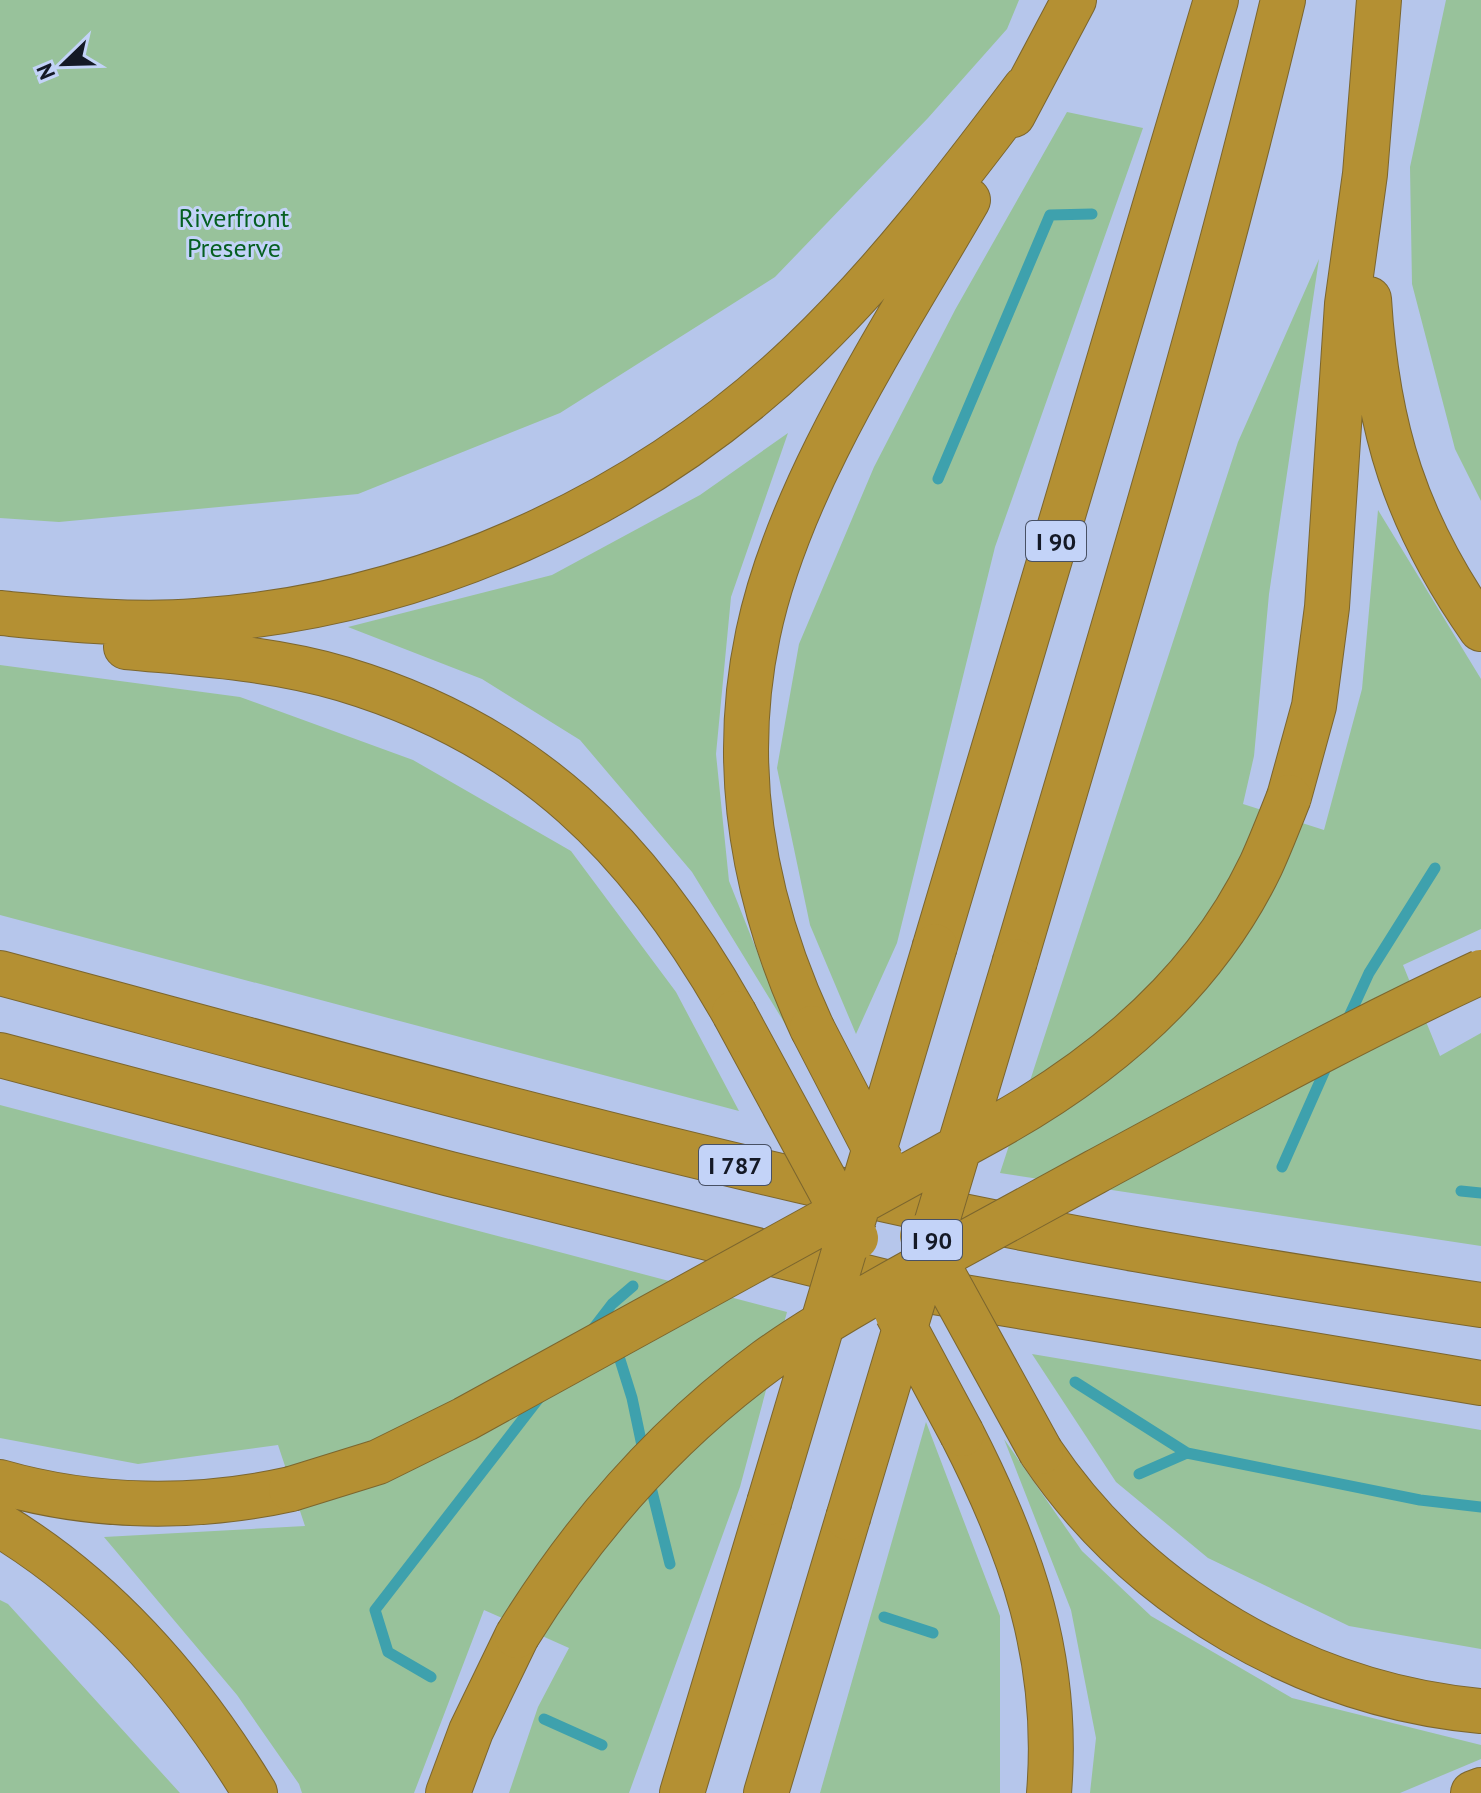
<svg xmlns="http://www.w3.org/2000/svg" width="1481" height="1793" viewBox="0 0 1481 1793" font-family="'PT Sans',sans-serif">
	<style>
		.green { fill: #98c29b }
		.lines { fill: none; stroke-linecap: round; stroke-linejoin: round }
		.stream { stroke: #3ea1ad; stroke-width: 11 }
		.highway-casing { stroke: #7c662e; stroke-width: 46 }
		.highway { stroke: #b49033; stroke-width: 44 }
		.highway-bridge-casing { stroke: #7c662e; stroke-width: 46; stroke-linecap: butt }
		.highway-bridge { stroke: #b49033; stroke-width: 44 }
		.labels { text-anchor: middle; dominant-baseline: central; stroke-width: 6; stroke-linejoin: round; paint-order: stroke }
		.shield { fill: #c3d3f8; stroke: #485165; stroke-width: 2 }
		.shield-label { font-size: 24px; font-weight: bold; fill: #141926 }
		.park-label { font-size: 26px; fill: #065f21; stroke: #c3d3f8 }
	</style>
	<rect width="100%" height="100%" fill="#b6c6eb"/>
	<path class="green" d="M 0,0 L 1019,0 L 1007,29 L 928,118 L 775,277 L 560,413 L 358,494 L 59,522 L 0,518 Z
		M 1446,0 L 1481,0 L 1481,501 L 1455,449 L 1412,284 L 1410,167 Z
		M 1067,112 L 1143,128 L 995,547 L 897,943 L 856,1034 L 810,925 L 777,768 L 799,644 L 874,467 L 955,310 Z
		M 1319,259 L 1269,594 L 1254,756 L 1243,804 L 1324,830 L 1362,689 L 1378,510 L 1481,679 L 1481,929 L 1403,965 L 1440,1056 L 1481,1033 L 1481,1246 L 1000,1173 L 1238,442 Z
		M 788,433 L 731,597 L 716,754 L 729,881 L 787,1027 L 692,872 L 580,740 L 482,679 L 348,627 L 552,575 L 700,495 Z
		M 0,665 L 240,697 L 413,760 L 571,851 L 676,992 L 739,1111 L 0,915 Z
		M 0,1105 L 787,1312 L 740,1487 L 629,1793 L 509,1793 L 538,1707 L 569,1648 L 484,1610 L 414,1793 L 302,1793 L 299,1784 L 237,1695 L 104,1537 L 305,1526 L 278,1445 L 138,1464 L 0,1438 Z
		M 1032,1354 L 1481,1430 L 1481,1649 L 1349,1626 L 1208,1558 L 1116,1482 Z
		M 926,1422 L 1000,1616 L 1000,1793 L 820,1793 Z
		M 1004,1439 L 1082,1551 L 1151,1616 L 1292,1698 L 1481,1745 L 1481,1759 L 1400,1793 L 1090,1793 L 1096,1738 L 1071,1610 Z
		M 0,1600 L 8,1604 L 180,1793 L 0,1793 Z"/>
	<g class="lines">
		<path class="stream" d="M 938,479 L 1050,215 L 1092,214
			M 1346,1023 L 1369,973 L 1435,868
			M 1282,1167 L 1329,1061
			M 1461,1191 L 1481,1193
			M 592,1330 L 612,1304 L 633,1286
			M 616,1347 L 632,1398 L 644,1455
			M 1075,1382 L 1187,1453
			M 1139,1474 L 1187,1453 L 1420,1500 L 1481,1507
			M 649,1479 L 670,1564
			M 884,1617 L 933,1633
			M 431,1677 L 388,1652 L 375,1610 L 540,1397
			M 544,1719 L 602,1745"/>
		<g class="highway-casing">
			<path id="highway" d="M 1013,115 L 1074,0
				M 1369,299 C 1377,429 1406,522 1481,629
				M 0,613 C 64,619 131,626 196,621 C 419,606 638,508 800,354 C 885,273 955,181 1025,88
				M 126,647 C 198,654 273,658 343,679 C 530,735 640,847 734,1013
				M 1289,797 L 1314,706 L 1327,607 L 1347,304 L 1365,174 L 1379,0
				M 935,946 L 1216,0
				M 1015,961 C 1109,642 1206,324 1283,0
				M 0,973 C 265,1044 530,1118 798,1180 C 1023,1233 1252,1271 1481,1305
				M 812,1028 C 754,903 729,772 758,634 C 789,485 892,332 968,200
				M 0,1055 L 450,1174 L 910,1288 L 1481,1383
				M 962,1434 C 1022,1551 1060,1659 1049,1793
				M 1041,1452 C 1139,1598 1306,1695 1481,1711
				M 0,1482 C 94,1509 196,1510 291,1489
				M 0,1525 C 109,1591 190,1686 255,1793
				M 448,1793 L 471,1731 L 517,1636
				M 682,1793 L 769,1503
				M 766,1793 L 848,1518
				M 1473,1793 L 1481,1790"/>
		</g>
		<use href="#highway" class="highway"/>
		<g class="highway-bridge-casing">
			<path id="highway-bridge" d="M 734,1013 L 856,1238
				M 812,1028 L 881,1161
				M 922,1236 L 1041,1452
				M 897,1313 L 962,1434
				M 291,1489 L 378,1462 L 465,1419 L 996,1127 C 1107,1065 1205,982 1261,865 C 1271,843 1280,820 1289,797
				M 769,1503 L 935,946
				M 848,1518 L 1015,961
				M 517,1636 C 583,1529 664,1436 766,1361 C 812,1328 861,1300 910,1273 C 972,1239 1034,1205 1095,1172 C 1223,1103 1349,1033 1481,972"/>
		</g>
		<use href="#highway-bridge" class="highway-bridge"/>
	</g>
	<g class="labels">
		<g class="shield">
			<rect x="1026" y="521" width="60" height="40" rx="6"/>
			<rect x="699" y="1145" width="72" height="40" rx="6"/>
			<rect x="902" y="1220" width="60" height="40" rx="6"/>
		</g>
		<g class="shield-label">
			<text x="1056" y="541">I 90</text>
			<text x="735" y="1165">I 787</text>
			<text x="932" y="1240">I 90</text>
		</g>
		<g class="park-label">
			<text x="234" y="217">Riverfront<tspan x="234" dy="30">Preserve</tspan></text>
		</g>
	</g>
	<g transform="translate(64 64) rotate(247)" stroke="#c3d3f8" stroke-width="6" paint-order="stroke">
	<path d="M0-6L14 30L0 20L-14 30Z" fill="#141926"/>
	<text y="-12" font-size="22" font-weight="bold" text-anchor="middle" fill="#141926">N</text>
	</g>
</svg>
